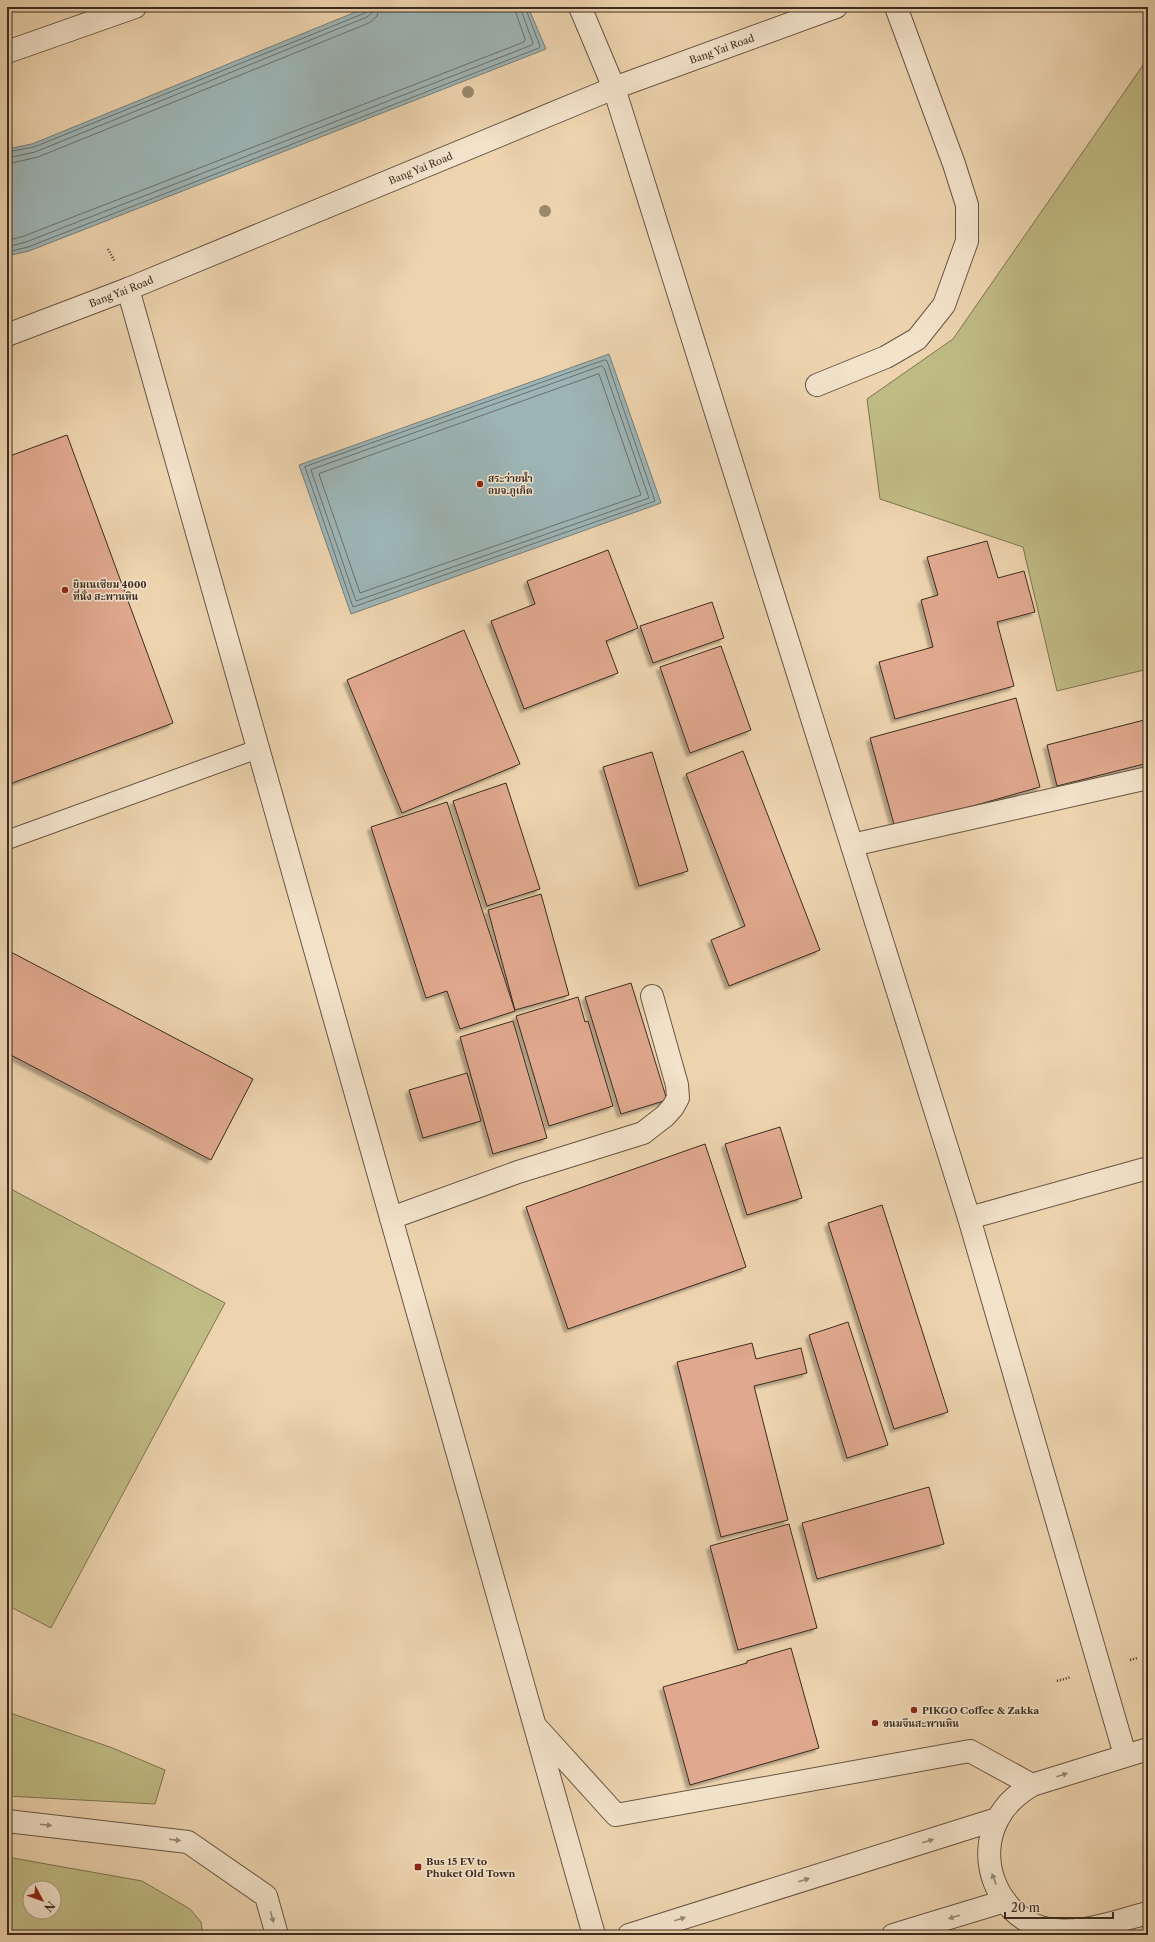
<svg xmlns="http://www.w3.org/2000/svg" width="1155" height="1942" viewBox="0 0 1155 1942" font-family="'Libre Caslon Text','Noto Serif Thai',serif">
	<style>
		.green { fill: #c0bb85; stroke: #7e7452; fill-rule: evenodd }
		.water { fill: #9db5b6; stroke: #767e7a }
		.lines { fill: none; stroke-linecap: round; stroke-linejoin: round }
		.shore { stroke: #6c706b; stroke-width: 1 }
		.building { fill: #e0a88e; stroke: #3b2c20; filter: url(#shadow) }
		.lane-casing { stroke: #685644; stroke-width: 20 }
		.street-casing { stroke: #685644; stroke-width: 24 }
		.path { stroke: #3b2c20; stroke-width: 2.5; stroke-dasharray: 1 2; stroke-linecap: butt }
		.lane { stroke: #f3e3cb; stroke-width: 18 }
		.street { stroke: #f3e3cb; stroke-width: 22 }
		.tree { fill: #9a886b }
		.oneway { fill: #978876 }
		.poi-dot { fill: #8f2418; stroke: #f3e3cb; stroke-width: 1.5 }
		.labels { text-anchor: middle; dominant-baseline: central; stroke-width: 3; stroke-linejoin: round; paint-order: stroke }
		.street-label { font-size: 10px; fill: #3b2c20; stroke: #f3e3cb }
		.poi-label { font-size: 10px; font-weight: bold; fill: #3b2c20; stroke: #f3e3cb; text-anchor: start }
	</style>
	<defs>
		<filter id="shadow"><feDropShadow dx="-3.5" dy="3.5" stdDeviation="1" flood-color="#0004"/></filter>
	</defs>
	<rect width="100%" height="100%" fill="#edd4af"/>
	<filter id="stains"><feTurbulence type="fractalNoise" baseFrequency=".005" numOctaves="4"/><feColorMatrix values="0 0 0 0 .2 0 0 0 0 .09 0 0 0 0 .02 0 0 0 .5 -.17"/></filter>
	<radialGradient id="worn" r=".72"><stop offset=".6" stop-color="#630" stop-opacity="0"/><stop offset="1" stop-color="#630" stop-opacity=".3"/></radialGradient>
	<path class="green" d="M 1148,58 L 1148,669 L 1057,691 L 1023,547 L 880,499 L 867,399 L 953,339 Z
		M 7,1187 L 225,1303 L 51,1628 L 7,1605 Z
		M 7,1712 L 110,1747 L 165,1770 L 155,1804 L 7,1796 Z
		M 7,1857 L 142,1881 L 190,1909 L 201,1922 L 203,1935 L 7,1935 ZM 30,1888 L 54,1888 L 54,1912 L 30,1912 Z"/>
	<path class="water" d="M 368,7 L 528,7 L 546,49 L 29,251 L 7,256 L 7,149 L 32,144 Z
		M 609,354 L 661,503 L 351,614 L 299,465 Z"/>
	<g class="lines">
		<path class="shore" d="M 7,152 L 34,147 L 365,13 L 368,7
			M 7,158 L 35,152 L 367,17 L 372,13 L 373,7
			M 7,164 L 38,157 L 369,23 L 377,16 L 379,7
			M 7,241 L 24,236 L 524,42 L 525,39 L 514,7
			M 7,247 L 26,242 L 532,45 L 533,43 L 520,7
			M 7,252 L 28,247 L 539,48 L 540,46 L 525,7
			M 605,360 L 607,361 L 655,501 L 353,607 L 305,467 Z
			M 602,366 L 604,368 L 649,498 L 356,601 L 311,470 Z
			M 599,374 L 641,495 L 360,593 L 319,474 Z"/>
	</g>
	<path class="building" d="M 67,435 L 173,723 L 7,785 L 7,457 Z
		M 987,541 L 998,578 L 1024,571 L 1035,612 L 997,622 L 1014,686 L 895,719 L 879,662 L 933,647 L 921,600 L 938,595 L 927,557 Z
		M 608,550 L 638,628 L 606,641 L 618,673 L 524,709 L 491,621 L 535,604 L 527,581 Z
		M 712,602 L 724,638 L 653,663 L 640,626 Z
		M 464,630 L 520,764 L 402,813 L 347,680 Z
		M 721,646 L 751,730 L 690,753 L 660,667 Z
		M 1016,698 L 1040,787 L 895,828 L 870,738 Z
		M 1148,719 L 1148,763 L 1057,786 L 1047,745 Z
		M 743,751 L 820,950 L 729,986 L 711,940 L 745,926 L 686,774 Z
		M 652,752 L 688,871 L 639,886 L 603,767 Z
		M 506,783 L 540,889 L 487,906 L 453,801 Z
		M 447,802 L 515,1011 L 460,1029 L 447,991 L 426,998 L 371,827 Z
		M 541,894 L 569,995 L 515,1010 L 488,910 Z
		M 7,950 L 253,1079 L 211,1160 L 7,1053 Z
		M 631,983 L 667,1100 L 621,1114 L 585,997 Z
		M 578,997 L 585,1022 L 588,1021 L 613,1106 L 549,1126 L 516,1016 Z
		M 513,1021 L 547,1138 L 493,1154 L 460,1037 Z
		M 467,1073 L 481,1121 L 423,1138 L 409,1090 Z
		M 780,1127 L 802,1198 L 747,1215 L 725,1144 Z
		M 705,1144 L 746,1267 L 568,1329 L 526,1207 Z
		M 882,1205 L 948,1412 L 894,1429 L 828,1223 Z
		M 848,1322 L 888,1445 L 847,1458 L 809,1335 Z
		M 752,1343 L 756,1359 L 801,1348 L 807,1373 L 754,1386 L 788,1520 L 721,1537 L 677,1362 Z
		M 929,1487 L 944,1544 L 817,1579 L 802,1523 Z
		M 789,1524 L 817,1628 L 738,1650 L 710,1546 Z
		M 791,1648 L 819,1748 L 690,1785 L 663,1687 L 747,1663 L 747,1661 Z"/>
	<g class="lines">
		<g class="lane-casing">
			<path id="lane" d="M 7,840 L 258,749"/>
		</g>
		<g class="street-casing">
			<g id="street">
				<path d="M 580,7 L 614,88 L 969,1218 L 1125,1755"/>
				<path d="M 7,52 L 135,7"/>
				<path d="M 128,289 L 594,1935"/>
				<path id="s1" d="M 7,335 L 128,289 L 614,88 L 836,7"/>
				<path d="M 817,385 L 886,357 L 917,339 L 944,305 L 967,241 L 967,205 L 954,164 L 896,7"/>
				<path d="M 852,845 L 1148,778"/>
				<path d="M 391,1218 L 518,1172 L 643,1133 L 665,1116 L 673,1107 L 678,1098 L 677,1085 L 652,996"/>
				<path d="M 969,1218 L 1148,1168"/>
				<path d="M 538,1729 L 616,1815 L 970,1751 L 1032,1785"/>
				<path d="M 1148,1749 L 1032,1785 C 1018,1794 1006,1803 998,1819 C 976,1859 997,1912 1040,1927 C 1074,1938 1115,1921 1148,1913"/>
				<path d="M 7,1821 L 188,1842 L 266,1896 L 277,1935"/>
				<path d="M 629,1935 L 997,1819"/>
				<path d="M 893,1935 L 1005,1901"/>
			</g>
		</g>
		<path class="path" d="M 108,249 L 115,262
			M 1130,1660 L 1137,1658
			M 1057,1681 L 1071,1677"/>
		<use href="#lane" class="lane"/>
		<use href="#street" class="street"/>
	</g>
	<g class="tree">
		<circle cx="468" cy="92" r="6"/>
		<circle cx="545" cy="211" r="6"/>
	</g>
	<defs><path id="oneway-solid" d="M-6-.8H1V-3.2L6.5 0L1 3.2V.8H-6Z"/></defs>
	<g class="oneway">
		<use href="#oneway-solid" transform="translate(1062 1775) rotate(-18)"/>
		<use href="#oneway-solid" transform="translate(46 1825) rotate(7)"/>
		<use href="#oneway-solid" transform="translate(175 1840) rotate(7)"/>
		<use href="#oneway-solid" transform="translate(928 1841) rotate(-17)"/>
		<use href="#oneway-solid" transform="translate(994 1879) rotate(-111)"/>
		<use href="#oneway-solid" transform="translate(804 1880) rotate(-17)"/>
		<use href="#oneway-solid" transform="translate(272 1917) rotate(75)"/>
		<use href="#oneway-solid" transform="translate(954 1917) rotate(163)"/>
		<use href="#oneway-solid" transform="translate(680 1919) rotate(-17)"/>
	</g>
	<g class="poi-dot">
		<circle cx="480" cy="484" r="4"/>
		<circle cx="65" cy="590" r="4"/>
		<circle cx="914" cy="1710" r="4"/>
		<circle cx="875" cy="1723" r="4"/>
		<rect x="414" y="1863" width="8" height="8" rx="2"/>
	</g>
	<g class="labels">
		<g class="street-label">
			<text stroke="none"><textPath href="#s1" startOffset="770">Bang Yai Road</textPath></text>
			<text stroke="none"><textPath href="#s1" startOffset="446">Bang Yai Road</textPath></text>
			<text stroke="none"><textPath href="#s1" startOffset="122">Bang Yai Road</textPath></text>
		</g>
		<g class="poi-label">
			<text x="488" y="478">สระว่ายน้ำ<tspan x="488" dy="12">อบจ.ภูเก็ต</tspan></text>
			<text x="73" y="584">ยิมเนเซียม 4000<tspan x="73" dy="12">ที่นั่ง สะพานหิน</tspan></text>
			<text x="922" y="1710">PIKGO Coffee &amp; Zakka</text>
			<text x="883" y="1723">ขนมจีนสะพานหิน</text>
			<text x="426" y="1861">Bus 15 EV to<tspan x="426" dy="12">Phuket Old Town</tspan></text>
		</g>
	</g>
	<rect width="1155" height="1942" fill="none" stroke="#edd4af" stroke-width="24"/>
	<rect x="8" y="8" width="1139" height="1926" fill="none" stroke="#3b2c20" stroke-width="2"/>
	<rect x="12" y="12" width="1131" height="1918" fill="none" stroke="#3b2c20"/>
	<g transform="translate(42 1900) rotate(131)"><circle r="19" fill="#f3e3cb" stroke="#a99a87"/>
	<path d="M0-3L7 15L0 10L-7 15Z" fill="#8f2418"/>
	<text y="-6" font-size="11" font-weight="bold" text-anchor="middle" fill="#3b2c20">N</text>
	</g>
	<path d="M1005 1912v6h108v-6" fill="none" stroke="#3b2c20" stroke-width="2"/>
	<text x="1011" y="1912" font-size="12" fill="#3b2c20" stroke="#f3e3cb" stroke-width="3" paint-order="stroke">20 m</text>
	<rect width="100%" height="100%" filter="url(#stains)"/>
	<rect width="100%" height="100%" fill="url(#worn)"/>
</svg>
